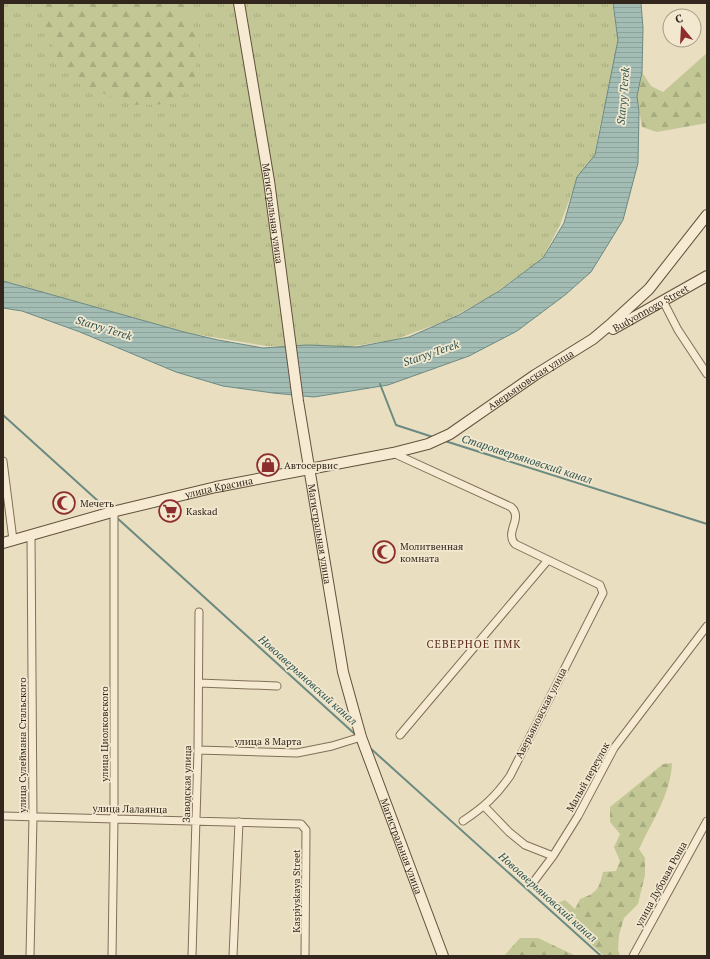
<svg xmlns="http://www.w3.org/2000/svg" width="710" height="959" viewBox="0 0 710 959" font-family="'PT Serif',serif">
	<style>
		.grass { fill: url(#grass-tufts) }
		.forest { fill: url(#forest-firs) }
		.water { fill: url(#water-rules); stroke: #6b8a82 }
		.lines { fill: none; stroke-linecap: round; stroke-linejoin: round }
		.stream { stroke: #6b8a82; stroke-width: 2 }
		.street-casing { stroke: #826f59; stroke-width: 9 }
		.secondary-casing { stroke: #64503d; stroke-width: 12 }
		.street { stroke: #f6ebd2; stroke-width: 7 }
		.secondary { stroke: #f6ebd2; stroke-width: 10 }
		.labels { text-anchor: middle; dominant-baseline: central; stroke-width: 3.5; stroke-linejoin: round; paint-order: stroke }
		.street-label { font-size: 10px; fill: #33271d; stroke: #f2e8cf }
		.poi-label { font-size: 10px; fill: #33271d; stroke: #f2e8cf; text-anchor: start }
		.water-label { font-size: 11px; font-style: italic; fill: #2d524f; stroke: #f2e8cf }
		.neighbourhood-label { font-size: 11px; letter-spacing: 1px; fill: #5d2c1f; stroke: #f2e8cf }
	</style>
	<defs>
		<pattern id="grass-tufts" width="24" height="20" patternUnits="userSpaceOnUse"><rect width="24" height="20" fill="#c2c795"/><path d="M3 7l-1-3M5 7V3M7 7l1-3M15 17l-1-3M17 17v-4M19 17l1-3" fill="none" stroke="#a7ab80"/></pattern>
		<pattern id="forest-firs" width="22" height="20" patternUnits="userSpaceOnUse"><rect width="22" height="20" fill="#c2c795"/><path d="M5 1l3.5 6h-7zM16 11l3.5 6h-7z" fill="#a7ab80"/></pattern>
		<pattern id="water-rules" width="6" height="5" patternUnits="userSpaceOnUse"><rect width="6" height="5" fill="#a3bdb5"/><path d="M0 2.5h6" fill="none" stroke="#8da29b"/></pattern>
	</defs>
	<rect width="100%" height="100%" fill="#eadec0"/>
	<path class="grass" d="M 3,3 L 612,3 L 619,43 L 599,130 L 595,155 L 578,176 L 560,225 L 542,259 L 492,295 L 450,319 L 394,340 L 333,349 L 266,346 L 188,333 L 3,281 Z"/>
	<path class="forest" d="M 38,3 L 183,3 L 200,40 L 194,82 L 174,104 L 132,105 L 83,85 L 56,56 Z
		M 707,53 L 707,123 L 657,132 L 642,127 L 637,96 L 642,72 L 651,86 L 663,92 Z
		M 672,763 C 671,794 652,821 639,849 L 645,858 L 645,875 L 638,904 L 624,918 L 619,935 L 618,950 L 620,956 L 604,956 L 556,911 L 553,905 L 565,900 L 575,909 L 580,899 C 597,893 599,889 603,872 L 616,871 L 620,861 L 614,847 L 620,834 L 610,822 L 610,807 L 663,764 Z
		M 520,938 L 538,938 L 576,956 L 504,956 Z"/>
	<path class="water" d="M 613,3 L 641,3 L 643,28 L 642,72 L 637,96 L 639,112 L 638,163 L 623,220 L 591,272 L 565,295 L 517,331 L 469,356 L 388,385 L 314,397 L 273,393 L 223,386 L 176,372 L 80,332 L 22,311 L 3,308 L 3,281 L 184,332 L 218,340 L 263,348 L 307,345 L 357,347 L 409,337 L 459,315 L 499,291 L 543,258 L 564,223 L 577,177 L 595,155 L 618,40 Z"/>
	<g class="lines">
		<path class="stream" d="M 380,384 L 396,425 L 433,437
			M 3,415 L 108,510
			M 445,441 L 707,524
			M 116,517 L 357,736
			M 369,747 L 601,956"/>
		<g class="street-casing">
			<path id="street" d="M 663,301 L 678,330 L 707,374
				M 393,453 L 511,507 C 524,518 504,532 515,544 L 600,585 L 603,593 L 510,776 C 496,796 484,807 463,821
				M 3,461 L 13,540
				M 199,683 L 277,686
				M 400,735 L 548,560
				M 198,750 L 297,753 L 332,746 L 361,737
				M 484,806 L 509,832 L 525,845 L 553,856
				M 3,816 L 301,824 L 306,830 L 305,956
				M 532,884 L 553,856 L 578,816 L 614,748 L 707,626
				M 30,956 L 33,817 L 31,535
				M 112,956 L 114,819 L 114,512
				M 192,956 L 198,750 L 199,612
				M 233,956 L 239,822
				M 633,956 L 707,821"/>
		</g>
		<g class="secondary-casing">
			<g id="secondary">
				<path id="s1" d="M 239,3 L 269,181 L 298,401 L 343,672 L 361,737 L 443,956"/>
				<path id="s2" d="M 613,329 L 707,276"/>
				<path id="s3" d="M 3,543 L 112,512 L 216,487 L 393,453 L 428,444 L 450,434 L 535,375 L 593,339 L 612,323 L 649,289 L 707,215"/>
			</g>
		</g>
		<use href="#street" class="street"/>
		<use href="#secondary" class="secondary"/>
	</g>
	<defs>
		<g id="shop-ring" transform="scale(1.15)"><circle r="9.5" fill="#f2e8cf" stroke="#8d2d2e" stroke-width="1.5"/><path d="M-5-2.5h2.3a2.7 3.5 0 0 1 5.4 0H5L5.5 6h-11ZM-1.5-2.5h3a1.5 2.3 0 0 0-3 0Z" fill="#8d2d2e"/></g>
		<g id="mosque-ring" transform="scale(1.15)"><circle r="9.5" fill="#f2e8cf" stroke="#8d2d2e" stroke-width="1.5"/><path d="M3.5-4.9A6 6 0 1 0 3.5 4.9A5 5 0 1 1 3.5-4.9Z" fill="#8d2d2e"/></g>
		<g id="supermarket-ring" transform="scale(1.15)"><circle r="9.5" fill="#f2e8cf" stroke="#8d2d2e" stroke-width="1.5"/><path d="M-6-5.5h2.5l.6 2H6L4.5 2H-2.5L-4.4-4H-6ZM-1.5 3.2a1.3 1.3 0 1 0 .1 0ZM3 3.2a1.3 1.3 0 1 0 .1 0Z" fill="#8d2d2e"/></g>
	</defs>
	<g fill-rule="evenodd">
		<use href="#shop-ring" x="268" y="465"/>
		<use href="#mosque-ring" x="64" y="503"/>
		<use href="#supermarket-ring" x="170" y="511"/>
		<use href="#mosque-ring" x="384" y="552"/>
	</g>
	<g class="labels">
		<g class="street-label">
			<text stroke="none"><textPath href="#s1" startOffset="213">Магистральная улица</textPath></text>
			<text stroke="none"><textPath href="#s2" startOffset="43">Budyonnogo Street</textPath></text>
			<text stroke="none"><textPath href="#s3" startOffset="558">Аверьяновская улица</textPath></text>
			<text stroke="none"><textPath href="#s3" startOffset="223">улица Красина</textPath></text>
			<text stroke="none"><textPath href="#s1" startOffset="537">Магистральная улица</textPath></text>
			<text transform="translate(541 713) rotate(-63)">Аверьяновская улица</text>
			<text transform="translate(104 734) rotate(-90)">улица Циолковского</text>
			<text x="268" y="741">улица 8 Марта</text>
			<text transform="translate(22 745) rotate(-90)">улица Сулеймана Стальского</text>
			<text transform="translate(588 777) rotate(-61)">Малый переулок</text>
			<text transform="translate(187 784) rotate(-89)">Заводская улица</text>
			<text transform="translate(130 809) rotate(1)">улица Лалаянца</text>
			<text stroke="none"><textPath href="#s1" startOffset="861">Магистральная улица</textPath></text>
			<text transform="translate(661 884) rotate(-61)">улица Дубовая Роща</text>
			<text transform="translate(296 891) rotate(-90)">Kaspiyskaya Street</text>
		</g>
		<g class="poi-label">
			<text x="284" y="465">Автосервис</text>
			<text x="80" y="503">Мечеть</text>
			<text x="186" y="511">Kaskad</text>
			<text x="400" y="546">Молитвенная<tspan x="400" dy="12">комната</tspan></text>
		</g>
		<g class="water-label">
			<text transform="translate(623 96) rotate(-85)">Staryy Terek</text>
			<text transform="translate(104 328) rotate(17)">Staryy Terek</text>
			<text transform="translate(431 353) rotate(-19)">Staryy Terek</text>
			<text transform="translate(527 459) rotate(18)">Староаверьяновский канал</text>
			<text transform="translate(308 680) rotate(42)">Новоаверьяновский канал</text>
			<text transform="translate(548 897) rotate(42)">Новоаверьяновский канал</text>
		</g>
		<g class="neighbourhood-label">
			<text x="474" y="644">СЕВЕРНОЕ ПМК</text>
		</g>
	</g>
	<rect width="710" height="959" fill="none" stroke="#33271d" stroke-width="8"/>
	<g transform="translate(682 28) rotate(342)"><circle r="19" fill="#f2e8cf" stroke="#a69b88"/>
	<path d="M0-3L7 15L0 10L-7 15Z" fill="#8d2d2e"/>
	<text y="-6" font-size="11" font-weight="bold" text-anchor="middle" fill="#33271d">С</text>
	</g>
</svg>
